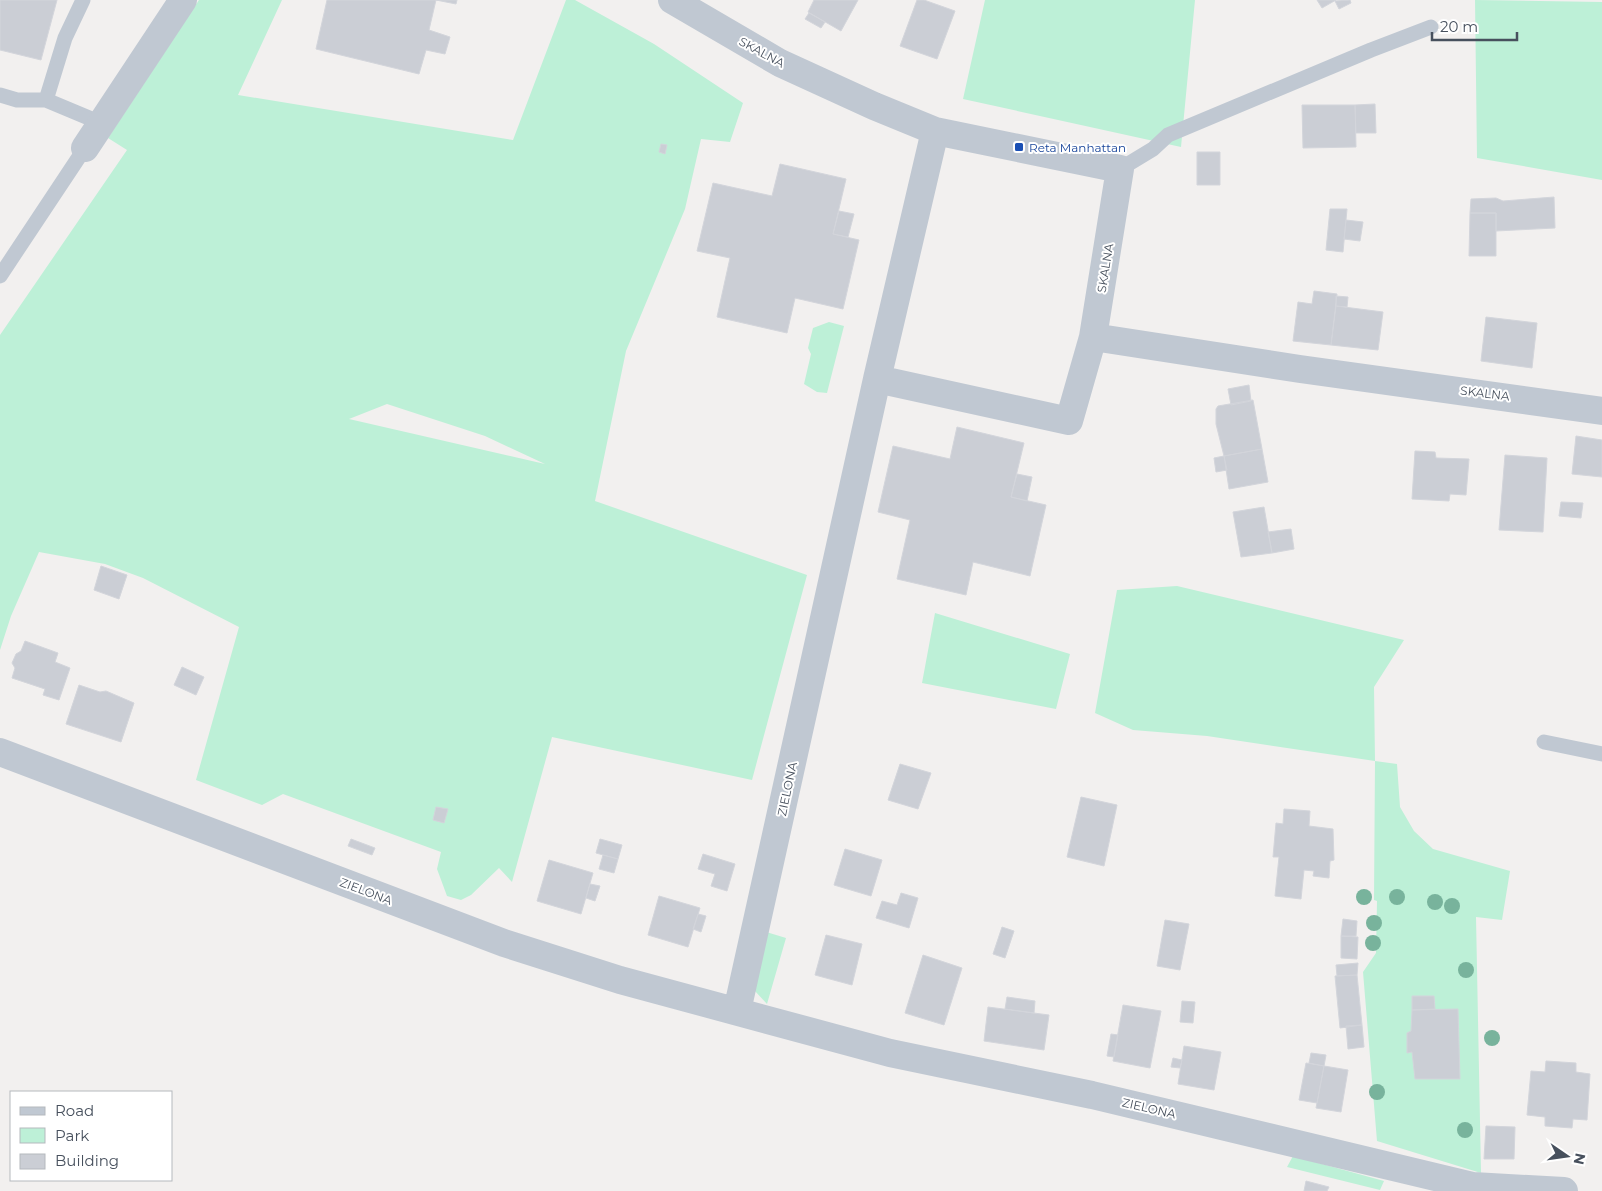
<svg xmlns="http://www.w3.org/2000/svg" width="1602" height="1191" viewBox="0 0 1602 1191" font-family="Montserrat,sans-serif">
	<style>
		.green { fill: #bdf0d7; fill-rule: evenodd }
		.building { fill: #cbced5; stroke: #d3d5db }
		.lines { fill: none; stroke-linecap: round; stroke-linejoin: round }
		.service { stroke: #c0c8d2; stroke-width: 15 }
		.minor { stroke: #c0c8d2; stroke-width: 28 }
		.tree { fill: #78b39c }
		.transit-dot { fill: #1a4fb4; stroke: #fff; stroke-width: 2 }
		.labels { text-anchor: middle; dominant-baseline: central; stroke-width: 4; stroke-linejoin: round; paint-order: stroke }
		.street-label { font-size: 12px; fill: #47505d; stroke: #fff }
		.transit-label { font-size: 12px; fill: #164399; stroke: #fff; text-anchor: start }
	</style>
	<rect width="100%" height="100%" fill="#f2f0ef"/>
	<path class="green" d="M 199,0 L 282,0 L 238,95 L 513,140 L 566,0 L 575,0 L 654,44 L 743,103 L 730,142 L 701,139 L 685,209 L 626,351 L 595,501 L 807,575 L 752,780 L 552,737 L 512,882 L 499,868 L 471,895 L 461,900 L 447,896 L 437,869 L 441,852 L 283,794 L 262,805 L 196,780 L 239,627 L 143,578 L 105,564 L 39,552 L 11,616 L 0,650 L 0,335 L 127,150 L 108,138 ZM 387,404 L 485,436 L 545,464 L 349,419 Z
		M 985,0 L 1195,0 L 1181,147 L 963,99 Z
		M 1475,0 L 1602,2 L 1602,180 L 1477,158 Z
		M 829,322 L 844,326 L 827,393 L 817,392 L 804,384 L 811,354 L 808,348 L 813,328 Z
		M 1177,586 L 1404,640 L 1374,687 L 1375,761 L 1397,764 L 1400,807 L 1414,831 L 1433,849 L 1510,871 L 1502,920 L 1476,917 L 1481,1173 L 1377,1141 L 1363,972 L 1376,953 L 1377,901 L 1374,900 L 1375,761 L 1207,736 L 1133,730 L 1095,713 L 1117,590 Z
		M 935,613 L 1070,654 L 1056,709 L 922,683 Z
		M 763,931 L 786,938 L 767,1004 L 754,990 Z
		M 1293,1156 L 1384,1181 L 1380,1190 L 1287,1167 Z"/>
	<path class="building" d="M 0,0 L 57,0 L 41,60 L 0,50 Z
		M 327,0 L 436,0 L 429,30 L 450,37 L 445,54 L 426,50 L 419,74 L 316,49 Z
		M 436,0 L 457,0 L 456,4 Z
		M 814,0 L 858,0 L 841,31 L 808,12 Z
		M 917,0 L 924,0 L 955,11 L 937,59 L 900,46 Z
		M 1317,0 L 1336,0 L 1322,8 Z
		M 1350,0 L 1351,3 L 1339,9 L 1335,1 Z
		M 809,13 L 825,22 L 821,28 L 805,19 Z
		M 1375,104 L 1376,133 L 1356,133 L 1355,105 Z
		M 1302,105 L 1355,105 L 1356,147 L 1303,148 Z
		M 661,144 L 667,145 L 665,154 L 659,152 Z
		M 1197,152 L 1220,152 L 1220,185 L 1197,185 Z
		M 780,164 L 846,179 L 833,234 L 859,240 L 843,309 L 795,298 L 787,333 L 717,317 L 730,258 L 697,251 L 713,183 L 772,196 Z
		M 1554,197 L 1555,228 L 1496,231 L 1496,213 L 1470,213 L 1471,199 L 1496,198 L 1503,201 Z
		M 1330,209 L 1347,209 L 1343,252 L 1326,250 Z
		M 839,211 L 854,214 L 848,237 L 833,234 Z
		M 1470,213 L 1496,213 L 1496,256 L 1469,256 Z
		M 1346,220 L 1363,222 L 1360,241 L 1344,239 Z
		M 1314,291 L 1337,294 L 1331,345 L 1293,341 L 1298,302 L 1312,304 Z
		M 1336,296 L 1348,297 L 1347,307 L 1336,306 Z
		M 1336,306 L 1383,312 L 1378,350 L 1331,345 Z
		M 1486,317 L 1537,323 L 1532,368 L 1481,361 Z
		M 1249,385 L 1251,401 L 1231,405 L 1228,389 Z
		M 1253,400 L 1262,449 L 1224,456 L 1216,424 L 1216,409 L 1218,406 Z
		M 957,427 L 1024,443 L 1011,497 L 1046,505 L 1030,576 L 973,562 L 966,595 L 897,579 L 910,520 L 878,512 L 893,446 L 950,459 Z
		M 1576,436 L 1602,440 L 1602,477 L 1572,474 Z
		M 1262,449 L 1268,482 L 1229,489 L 1224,456 Z
		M 1415,451 L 1435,452 L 1436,458 L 1469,459 L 1466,495 L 1450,494 L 1449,501 L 1412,499 Z
		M 1505,455 L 1547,458 L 1543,532 L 1499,530 Z
		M 1224,456 L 1227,470 L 1216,472 L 1214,458 Z
		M 1017,474 L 1032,477 L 1027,501 L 1011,497 Z
		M 1561,502 L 1583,503 L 1581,518 L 1559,516 Z
		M 1264,507 L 1272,553 L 1241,557 L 1233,512 Z
		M 1291,529 L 1294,549 L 1272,553 L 1268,532 Z
		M 101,566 L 127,575 L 119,599 L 94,590 Z
		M 25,641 L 58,653 L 55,662 L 70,668 L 59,700 L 43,695 L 45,689 L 12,678 L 15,668 L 12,663 L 16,654 L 21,651 Z
		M 182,667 L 204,677 L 196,695 L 174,685 Z
		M 79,685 L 100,692 L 106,691 L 134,703 L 121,742 L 66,724 Z
		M 900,764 L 931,773 L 918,809 L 888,800 Z
		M 1081,797 L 1117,805 L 1104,866 L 1067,857 Z
		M 436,807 L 448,809 L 444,823 L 433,820 Z
		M 1284,809 L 1310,811 L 1309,826 L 1333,829 L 1334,860 L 1330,861 L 1329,878 L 1313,876 L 1314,871 L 1304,870 L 1301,899 L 1275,896 L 1279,857 L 1273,857 L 1276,823 L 1283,824 Z
		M 351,839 L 375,848 L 372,855 L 348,846 Z
		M 600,839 L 622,845 L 618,859 L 596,853 Z
		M 845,849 L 882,860 L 871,896 L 834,885 Z
		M 703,854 L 735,864 L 727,891 L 711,886 L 715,874 L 698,869 Z
		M 603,855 L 618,859 L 614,873 L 599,869 Z
		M 549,860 L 593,873 L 581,914 L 537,901 Z
		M 590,884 L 600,886 L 595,901 L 586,898 Z
		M 901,893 L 918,898 L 909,928 L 876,918 L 882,901 L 897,905 Z
		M 659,896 L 700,908 L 688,947 L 648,935 Z
		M 698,914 L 706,916 L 701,932 L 693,929 Z
		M 1343,919 L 1357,921 L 1356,936 L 1341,936 Z
		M 1165,920 L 1189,924 L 1180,970 L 1157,966 Z
		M 1002,927 L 1014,931 L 1005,958 L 993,954 Z
		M 826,935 L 862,944 L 852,985 L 815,975 Z
		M 1341,936 L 1358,937 L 1357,959 L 1341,958 Z
		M 923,955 L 962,968 L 944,1025 L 905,1013 Z
		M 1358,963 L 1357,975 L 1337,976 L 1336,965 Z
		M 1357,975 L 1362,1025 L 1340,1028 L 1335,976 Z
		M 1412,996 L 1434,996 L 1435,1009 L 1412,1010 Z
		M 1007,997 L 1035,1001 L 1034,1013 L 1005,1009 Z
		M 1182,1001 L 1195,1002 L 1193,1023 L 1180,1022 Z
		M 1123,1005 L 1161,1011 L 1150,1068 L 1113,1061 Z
		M 988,1007 L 1049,1015 L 1044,1050 L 984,1041 Z
		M 1458,1009 L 1460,1079 L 1415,1079 L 1412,1052 L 1407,1053 L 1407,1033 L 1411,1031 L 1412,1010 Z
		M 1362,1025 L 1364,1047 L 1348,1049 L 1346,1026 Z
		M 1111,1034 L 1118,1035 L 1114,1057 L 1107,1056 Z
		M 1184,1046 L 1221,1052 L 1214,1090 L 1178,1084 Z
		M 1311,1053 L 1326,1055 L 1324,1066 L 1309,1063 Z
		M 1173,1058 L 1182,1060 L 1180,1068 L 1171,1067 Z
		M 1546,1061 L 1576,1063 L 1576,1072 L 1590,1074 L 1587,1120 L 1573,1119 L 1572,1128 L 1545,1126 L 1545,1117 L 1527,1115 L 1531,1071 L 1545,1072 Z
		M 1306,1063 L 1324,1066 L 1317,1103 L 1299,1100 Z
		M 1324,1066 L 1348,1070 L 1341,1112 L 1316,1108 Z
		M 1486,1126 L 1515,1127 L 1514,1159 L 1484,1159 Z
		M 1306,1181 L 1329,1187 L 1327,1191 L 1304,1191 Z"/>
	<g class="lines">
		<path class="service" d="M 83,0 L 65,38 L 46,100 L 101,123
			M 0,95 L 17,100 L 46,100
			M 1120,169 L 1153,149 L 1168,135 L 1371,50 L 1431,27
			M 0,276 L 85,148
			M 1544,742 L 1602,754"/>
		<path class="minor" d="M 672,0 L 780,63 L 874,106 L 935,131 L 1120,169 L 1093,337 L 1300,369 L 1602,411
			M 85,148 L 183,0
			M 877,379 L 935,131
			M 0,752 L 504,943 L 620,980 L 890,1053 L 1092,1095 L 1473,1186 L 1564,1191
			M 737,1011 L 877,379 L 1069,421 L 1093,337"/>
	</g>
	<g class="tree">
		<circle cx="1364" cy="897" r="8"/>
		<circle cx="1397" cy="897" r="8"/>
		<circle cx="1435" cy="902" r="8"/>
		<circle cx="1452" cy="906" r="8"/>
		<circle cx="1374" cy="923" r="8"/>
		<circle cx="1373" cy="943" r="8"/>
		<circle cx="1466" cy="970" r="8"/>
		<circle cx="1492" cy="1038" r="8"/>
		<circle cx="1377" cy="1092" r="8"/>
		<circle cx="1465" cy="1130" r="8"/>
	</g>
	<rect class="transit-dot" x="1014" y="142" width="10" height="10" rx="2.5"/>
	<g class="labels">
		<g class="street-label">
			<text transform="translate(762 52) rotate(29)">SKALNA</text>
			<text transform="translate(1105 268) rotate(-81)">SKALNA</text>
			<text transform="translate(1485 393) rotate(7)">SKALNA</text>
			<text transform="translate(787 789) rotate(-78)">ZIELONA</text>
			<text transform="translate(366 891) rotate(21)">ZIELONA</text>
			<text transform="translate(1149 1108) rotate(13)">ZIELONA</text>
		</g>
		<g class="transit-label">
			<text x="1029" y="147">Reta Manhattan</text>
		</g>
	</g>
	<rect x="10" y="1091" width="162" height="90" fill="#ffffff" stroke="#b5b9be"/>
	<rect x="20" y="1107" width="25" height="8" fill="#c0c8d2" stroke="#b5b9be"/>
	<text x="55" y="1116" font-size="15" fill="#47505d">Road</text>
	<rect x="20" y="1128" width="25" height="15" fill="#bdf0d7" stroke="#b5b9be"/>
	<text x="55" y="1141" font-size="15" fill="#47505d">Park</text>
	<rect x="20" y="1154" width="25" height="15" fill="#cbced5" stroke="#b5b9be"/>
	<text x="55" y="1166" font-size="15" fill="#47505d">Building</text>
	<g transform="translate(1567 1156) rotate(103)" stroke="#ffffff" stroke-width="4" paint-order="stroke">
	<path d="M0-4L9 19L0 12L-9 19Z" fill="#47505d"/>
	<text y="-8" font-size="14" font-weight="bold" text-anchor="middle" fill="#47505d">N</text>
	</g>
	<path d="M1432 32v8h85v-8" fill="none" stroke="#47505d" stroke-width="2.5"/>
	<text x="1440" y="32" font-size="15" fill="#47505d" stroke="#ffffff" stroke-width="4" paint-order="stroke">20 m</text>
</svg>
